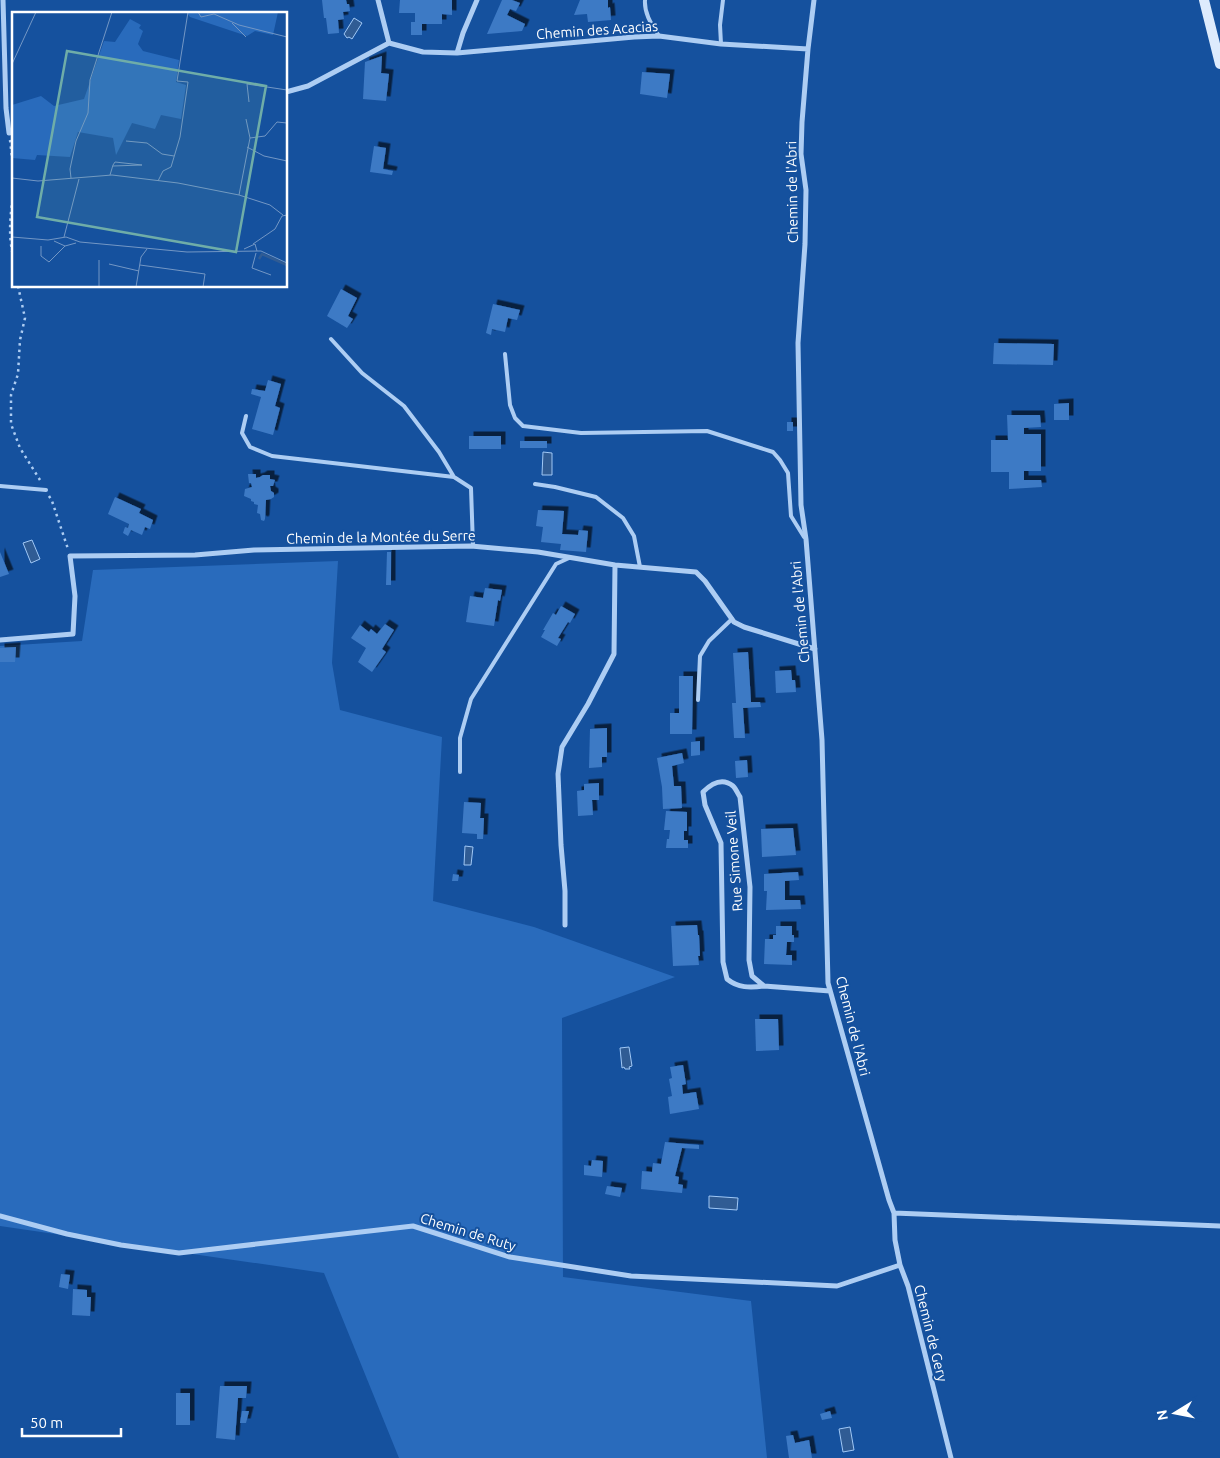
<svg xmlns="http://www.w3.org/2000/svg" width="1220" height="1458" viewBox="0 0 1220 1458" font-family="Ubuntu,sans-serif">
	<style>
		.green { fill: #296bbc }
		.water { fill: #305c94; stroke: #a0c8f6 }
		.building { fill: #3e7ac5; filter: url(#shadow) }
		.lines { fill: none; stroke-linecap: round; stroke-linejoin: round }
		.path { stroke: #adcdf3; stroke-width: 2.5; stroke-dasharray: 2.5 4; stroke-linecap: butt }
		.service { stroke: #adcdf3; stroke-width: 4 }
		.minor { stroke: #adcdf3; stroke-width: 5 }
		.secondary { stroke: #ddebfd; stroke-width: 10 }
		.labels { text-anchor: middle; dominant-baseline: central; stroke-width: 4; stroke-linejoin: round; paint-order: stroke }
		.street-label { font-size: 14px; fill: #fff; stroke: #15519e }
		.inset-river { fill: none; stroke: #305c94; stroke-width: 2.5 }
		.inset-road { fill: none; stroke: #7397c5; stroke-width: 1 }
		.view { fill: #6fada8; fill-opacity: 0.15; stroke: #6fada8; stroke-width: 2.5 }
		.inset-edge { fill: none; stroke: #fff; stroke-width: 2.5 }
	</style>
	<defs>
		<filter id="shadow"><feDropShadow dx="4.5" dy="-4.5" stdDeviation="0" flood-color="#0009"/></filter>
	</defs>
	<rect width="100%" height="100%" fill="#15519e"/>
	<path class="green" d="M 338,561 L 332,663 L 340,710 L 442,737 L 433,901 L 534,927 L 675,977 L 562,1018 L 563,1277 L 751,1301 L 767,1458 L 399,1458 L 324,1273 L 0,1226 L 0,646 L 82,641 L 93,570 Z"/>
	<path class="water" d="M 354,18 L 362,23 L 352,39 L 349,37 L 347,38 L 344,34 Z
		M 543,452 L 552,453 L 552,475 L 542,475 Z
		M 32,540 L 40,559 L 31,563 L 23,543 Z
		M 465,846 L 473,847 L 471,865 L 464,865 Z
		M 629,1047 L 632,1066 L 629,1067 L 630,1069 L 625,1069 L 624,1067 L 622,1068 L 620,1048 Z
		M 709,1196 L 738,1198 L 737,1210 L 709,1208 Z
		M 850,1427 L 854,1450 L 843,1452 L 839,1429 Z"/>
	<path class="building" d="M 322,0 L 346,0 L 347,4 L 349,4 L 350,11 L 343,12 L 344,19 L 338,20 L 339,33 L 328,34 L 326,18 L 324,18 Z
		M 400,0 L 452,0 L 452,15 L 442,14 L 442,24 L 422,24 L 422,35 L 411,35 L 411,22 L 415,22 L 415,13 L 399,13 Z
		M 502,0 L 512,0 L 520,3 L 516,11 L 510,9 L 507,15 L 525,24 L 522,31 L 487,34 Z
		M 580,0 L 608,0 L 608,8 L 610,7 L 611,20 L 588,22 L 587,14 L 574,15 Z
		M 382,56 L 381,73 L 389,74 L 386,101 L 363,99 L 365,62 Z
		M 642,72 L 670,74 L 667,98 L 640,94 Z
		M 374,146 L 386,148 L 383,169 L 393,171 L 392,175 L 370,172 Z
		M 341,289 L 357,298 L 348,316 L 353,319 L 347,328 L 327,316 Z
		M 493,304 L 520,310 L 517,320 L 508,318 L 505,332 L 492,329 L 491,335 L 486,333 Z
		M 994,343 L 1054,344 L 1053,365 L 993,364 Z
		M 268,380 L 281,384 L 275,406 L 280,408 L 273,435 L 252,429 L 261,397 L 251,394 L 252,389 L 265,391 Z
		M 1069,403 L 1069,420 L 1054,420 L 1054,404 Z
		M 1007,415 L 1040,415 L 1041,427 L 1024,428 L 1024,434 L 1041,434 L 1041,471 L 1024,471 L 1024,480 L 1041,480 L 1042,487 L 1009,489 L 1009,472 L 991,472 L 991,440 L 1008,440 Z
		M 787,422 L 793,422 L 793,431 L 787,431 Z
		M 469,436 L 501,436 L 501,449 L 469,449 Z
		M 520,441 L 547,441 L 547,448 L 520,448 Z
		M 248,474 L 256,474 L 256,478 L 260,477 L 263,475 L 270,475 L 270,479 L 275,480 L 273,486 L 270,486 L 271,491 L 274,493 L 274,497 L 271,499 L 266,500 L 265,519 L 264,521 L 261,520 L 260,514 L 257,513 L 258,505 L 254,504 L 254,502 L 251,501 L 251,499 L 244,496 L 245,489 L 252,487 L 251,483 L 249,483 Z
		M 115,497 L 141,509 L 139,513 L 153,520 L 150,529 L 145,527 L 142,535 L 131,530 L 128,536 L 123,533 L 125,527 L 128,528 L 129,524 L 108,514 Z
		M 538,510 L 564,511 L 562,534 L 578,535 L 579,530 L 588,531 L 586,552 L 560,550 L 561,544 L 541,542 L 543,527 L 536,526 Z
		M 0,552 L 9,574 L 0,577 Z
		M 387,552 L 391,552 L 391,585 L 386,585 Z
		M 485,588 L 502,590 L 500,601 L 498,600 L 494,626 L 466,622 L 470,596 L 483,598 Z
		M 561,606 L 575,614 L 570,623 L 568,622 L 558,638 L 561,639 L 557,646 L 541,637 L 545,630 L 543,630 L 553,613 L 556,615 Z
		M 385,624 L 394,630 L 382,649 L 386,652 L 372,672 L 358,662 L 366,648 L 351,638 L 360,625 L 369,632 L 371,629 L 377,634 Z
		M 16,647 L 15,662 L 0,662 L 0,648 Z
		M 748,652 L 751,702 L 760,702 L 761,707 L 743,708 L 745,738 L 734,738 L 732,703 L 736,703 L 733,653 Z
		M 791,670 L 792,680 L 795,680 L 796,692 L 776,693 L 775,671 Z
		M 679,676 L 693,676 L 692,734 L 670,734 L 670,713 L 679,713 Z
		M 607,728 L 607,757 L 602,757 L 602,767 L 589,768 L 590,729 Z
		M 700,741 L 700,755 L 691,756 L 691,742 Z
		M 682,753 L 684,763 L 672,766 L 674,786 L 681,786 L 682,808 L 663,809 L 662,787 L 657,758 Z
		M 747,760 L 748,777 L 736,778 L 735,761 Z
		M 599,783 L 599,800 L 592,800 L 593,815 L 578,816 L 577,791 L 584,790 L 584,784 Z
		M 464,802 L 481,803 L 480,818 L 484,818 L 483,839 L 477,839 L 477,834 L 462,833 Z
		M 666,811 L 687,812 L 687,831 L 684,831 L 684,840 L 688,840 L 688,848 L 666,848 L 667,839 L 669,839 L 670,830 L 664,830 Z
		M 793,828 L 796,855 L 762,857 L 761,829 Z
		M 798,872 L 799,880 L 785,881 L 785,900 L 800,900 L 801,909 L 766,910 L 767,891 L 764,891 L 764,874 Z
		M 453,874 L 459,875 L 458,881 L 452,881 Z
		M 697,925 L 698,935 L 699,935 L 700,956 L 698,956 L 699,965 L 673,966 L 671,926 Z
		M 776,926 L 792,926 L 792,935 L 794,935 L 794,942 L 787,942 L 786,955 L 792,955 L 792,965 L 764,964 L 765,939 L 773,939 L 773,935 L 776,935 Z
		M 755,1019 L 778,1019 L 779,1050 L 756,1051 Z
		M 683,1065 L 686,1084 L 682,1085 L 683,1094 L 696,1092 L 699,1109 L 670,1114 L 668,1097 L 672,1096 L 669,1079 L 672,1078 L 670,1067 Z
		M 665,1142 L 699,1145 L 699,1149 L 682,1148 L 675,1176 L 679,1177 L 678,1184 L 683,1185 L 682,1193 L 641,1189 L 642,1171 L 652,1172 L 653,1163 L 661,1164 Z
		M 592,1160 L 603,1161 L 602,1177 L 584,1175 L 584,1165 L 591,1166 Z
		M 607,1186 L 622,1188 L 620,1197 L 605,1194 Z
		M 61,1274 L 70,1275 L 68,1289 L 59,1287 Z
		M 73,1289 L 87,1290 L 87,1297 L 91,1297 L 90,1316 L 72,1315 Z
		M 220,1386 L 247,1386 L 246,1398 L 238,1398 L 235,1440 L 216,1438 Z
		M 176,1393 L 190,1393 L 190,1425 L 176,1425 Z
		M 242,1411 L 249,1411 L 246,1423 L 240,1423 Z
		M 830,1411 L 832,1418 L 822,1420 L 820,1414 Z
		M 793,1435 L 795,1443 L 809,1440 L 812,1458 L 789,1458 L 786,1436 Z"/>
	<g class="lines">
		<path class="path" d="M 10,140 L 14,176
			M 14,186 C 11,211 7,235 14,259
			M 18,286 L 25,318 L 20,340 L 18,374 L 11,395 L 11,424 L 20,448 L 40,480
			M 49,496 L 52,501 L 68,549"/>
		<path class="service" d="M 645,0 C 644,14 652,25 659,36
			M 721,44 L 720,25 L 723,0
			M 331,339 L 362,373 L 404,406 L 439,452 L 454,477 L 471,488 L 473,546
			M 505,354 L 510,405 L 515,418 L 523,426 L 581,433 L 707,431 L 773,452 L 780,460 L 788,473 L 791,516 L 804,537
			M 246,416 L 242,433 L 250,447 L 272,456 L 454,477
			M 535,484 L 555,487 L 596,497 L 623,518 L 634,536 L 640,567
			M 0,486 L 46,490
			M 698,700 L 700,656 L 709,641 L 732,619
			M 460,772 L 460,738 L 471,699 L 556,564 L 569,558"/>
		<path class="minor" d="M 3,0 L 6,108 L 9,133 L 14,132
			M 378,0 L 389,43
			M 814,0 L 808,49 L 802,122 L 801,154 L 806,190 L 805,244 L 798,343 L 801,505 L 806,539 L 822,740 L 828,983 L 889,1200 L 894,1213 L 895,1240 L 900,1265 L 908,1286 L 951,1458
			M 389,43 L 423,52 L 457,53 L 634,37 L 659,36 L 721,44 L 808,49
			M 457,53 L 463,33 L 477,0
			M 286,92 L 308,86 L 389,43
			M 0,640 L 73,634 L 75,596 L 70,556 L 195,555 L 254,550 L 471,546 L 538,552 L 615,565 L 696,572 L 705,581 L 734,622 L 744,627 L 815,649
			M 565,925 L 565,891 L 561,845 L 558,774 L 562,747 L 588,704 L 614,654 L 615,565
			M 764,986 L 752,976 L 749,960 L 750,887 L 740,797 C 738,794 736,789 733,786 C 722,777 711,784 703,792 L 705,805 L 721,843 L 723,962 L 727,979 C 738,988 750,988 764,986 L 830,991
			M 894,1213 L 1220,1226
			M 0,1216 L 67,1234 L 121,1245 L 179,1253 L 413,1226 L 510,1257 L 631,1276 L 837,1286 L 900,1265"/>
		<path class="secondary" d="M 1204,0 L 1220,64"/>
	</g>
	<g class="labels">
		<g class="street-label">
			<text transform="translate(597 30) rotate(-4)">Chemin des Acacias</text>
			<text transform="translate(792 192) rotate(-91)">Chemin de l'Abri</text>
			<text transform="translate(381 537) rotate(-1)">Chemin de la Montée du Serre</text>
			<text transform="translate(800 612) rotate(-95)">Chemin de l'Abri</text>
			<text transform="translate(734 861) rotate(-94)">Rue Simone Veil</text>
			<text transform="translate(853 1026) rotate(76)">Chemin de l'Abri</text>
			<text transform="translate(468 1232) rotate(17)">Chemin de Ruty</text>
			<text transform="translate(931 1333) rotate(76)">Chemin de Gery</text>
		</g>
	</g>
	<g transform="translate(12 12)">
		<rect width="275" height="275" fill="#15519e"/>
		<path d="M 174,0 L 266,0 L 261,23 L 243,19 L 235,24 L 178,5 ZM 118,7 L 129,13 L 127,16 L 131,19 L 126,32 L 131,39 L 167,48 L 164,70 L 174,73 L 169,107 L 149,103 L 143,117 L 120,111 L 104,143 L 101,126 L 66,120 L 58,145 L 25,143 L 23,148 L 0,146 L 0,93 L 29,84 L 42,94 L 72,87 L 92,29 L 103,30 Z" fill="#296bbc"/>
		<path class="inset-river" d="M 247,247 L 250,242 L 275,253"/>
		<path class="inset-road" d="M 186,0 L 189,5 L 202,2 L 227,13 L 275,25M 220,11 L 234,25M 0,52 L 24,0M 237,90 L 235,72 L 275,78M 234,107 L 238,126M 238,126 L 253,124 L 265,110 L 275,111M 114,129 L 135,131 L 150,142 L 162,144M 235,135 L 252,144 L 275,149M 98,163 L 101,153 L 103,150 L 130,153 L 101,154M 0,166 L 26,169 L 100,163 L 166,171 L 227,183 L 258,193 L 271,203M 59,166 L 58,157 L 64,129 L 76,101 L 78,68 L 100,0M 146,169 L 151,159 L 159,155 L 168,125 L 176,70 L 165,69 L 176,0M 227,183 L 238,126M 0,225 L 36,228 L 54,225 L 68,230 L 175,240 L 249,239 L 275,251M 52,225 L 67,167M 42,229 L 53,234 L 64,231M 241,232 L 263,217 L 270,204 L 275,203M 29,234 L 29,244 L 37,250 L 53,234M 232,237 L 243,232 L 245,239M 244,241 L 240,256 L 259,263M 97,252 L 127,259M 128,253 L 193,262 L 191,275M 87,275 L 87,248M 124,275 L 129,245 L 135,237"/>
		<path class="view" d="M 55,39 L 254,74 L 224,240 L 25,205 Z"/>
		<rect width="275" height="275" class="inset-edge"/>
	</g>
	<g transform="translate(1175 1413) rotate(260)" stroke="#15519e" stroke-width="4" paint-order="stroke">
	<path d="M0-4L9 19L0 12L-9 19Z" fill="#ffffff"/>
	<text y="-8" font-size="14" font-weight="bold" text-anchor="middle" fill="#ffffff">N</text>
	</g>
	<path d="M22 1428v8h99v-8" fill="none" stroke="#ffffff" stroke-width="2.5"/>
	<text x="30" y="1428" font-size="15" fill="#ffffff" stroke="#15519e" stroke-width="4" paint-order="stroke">50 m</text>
</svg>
